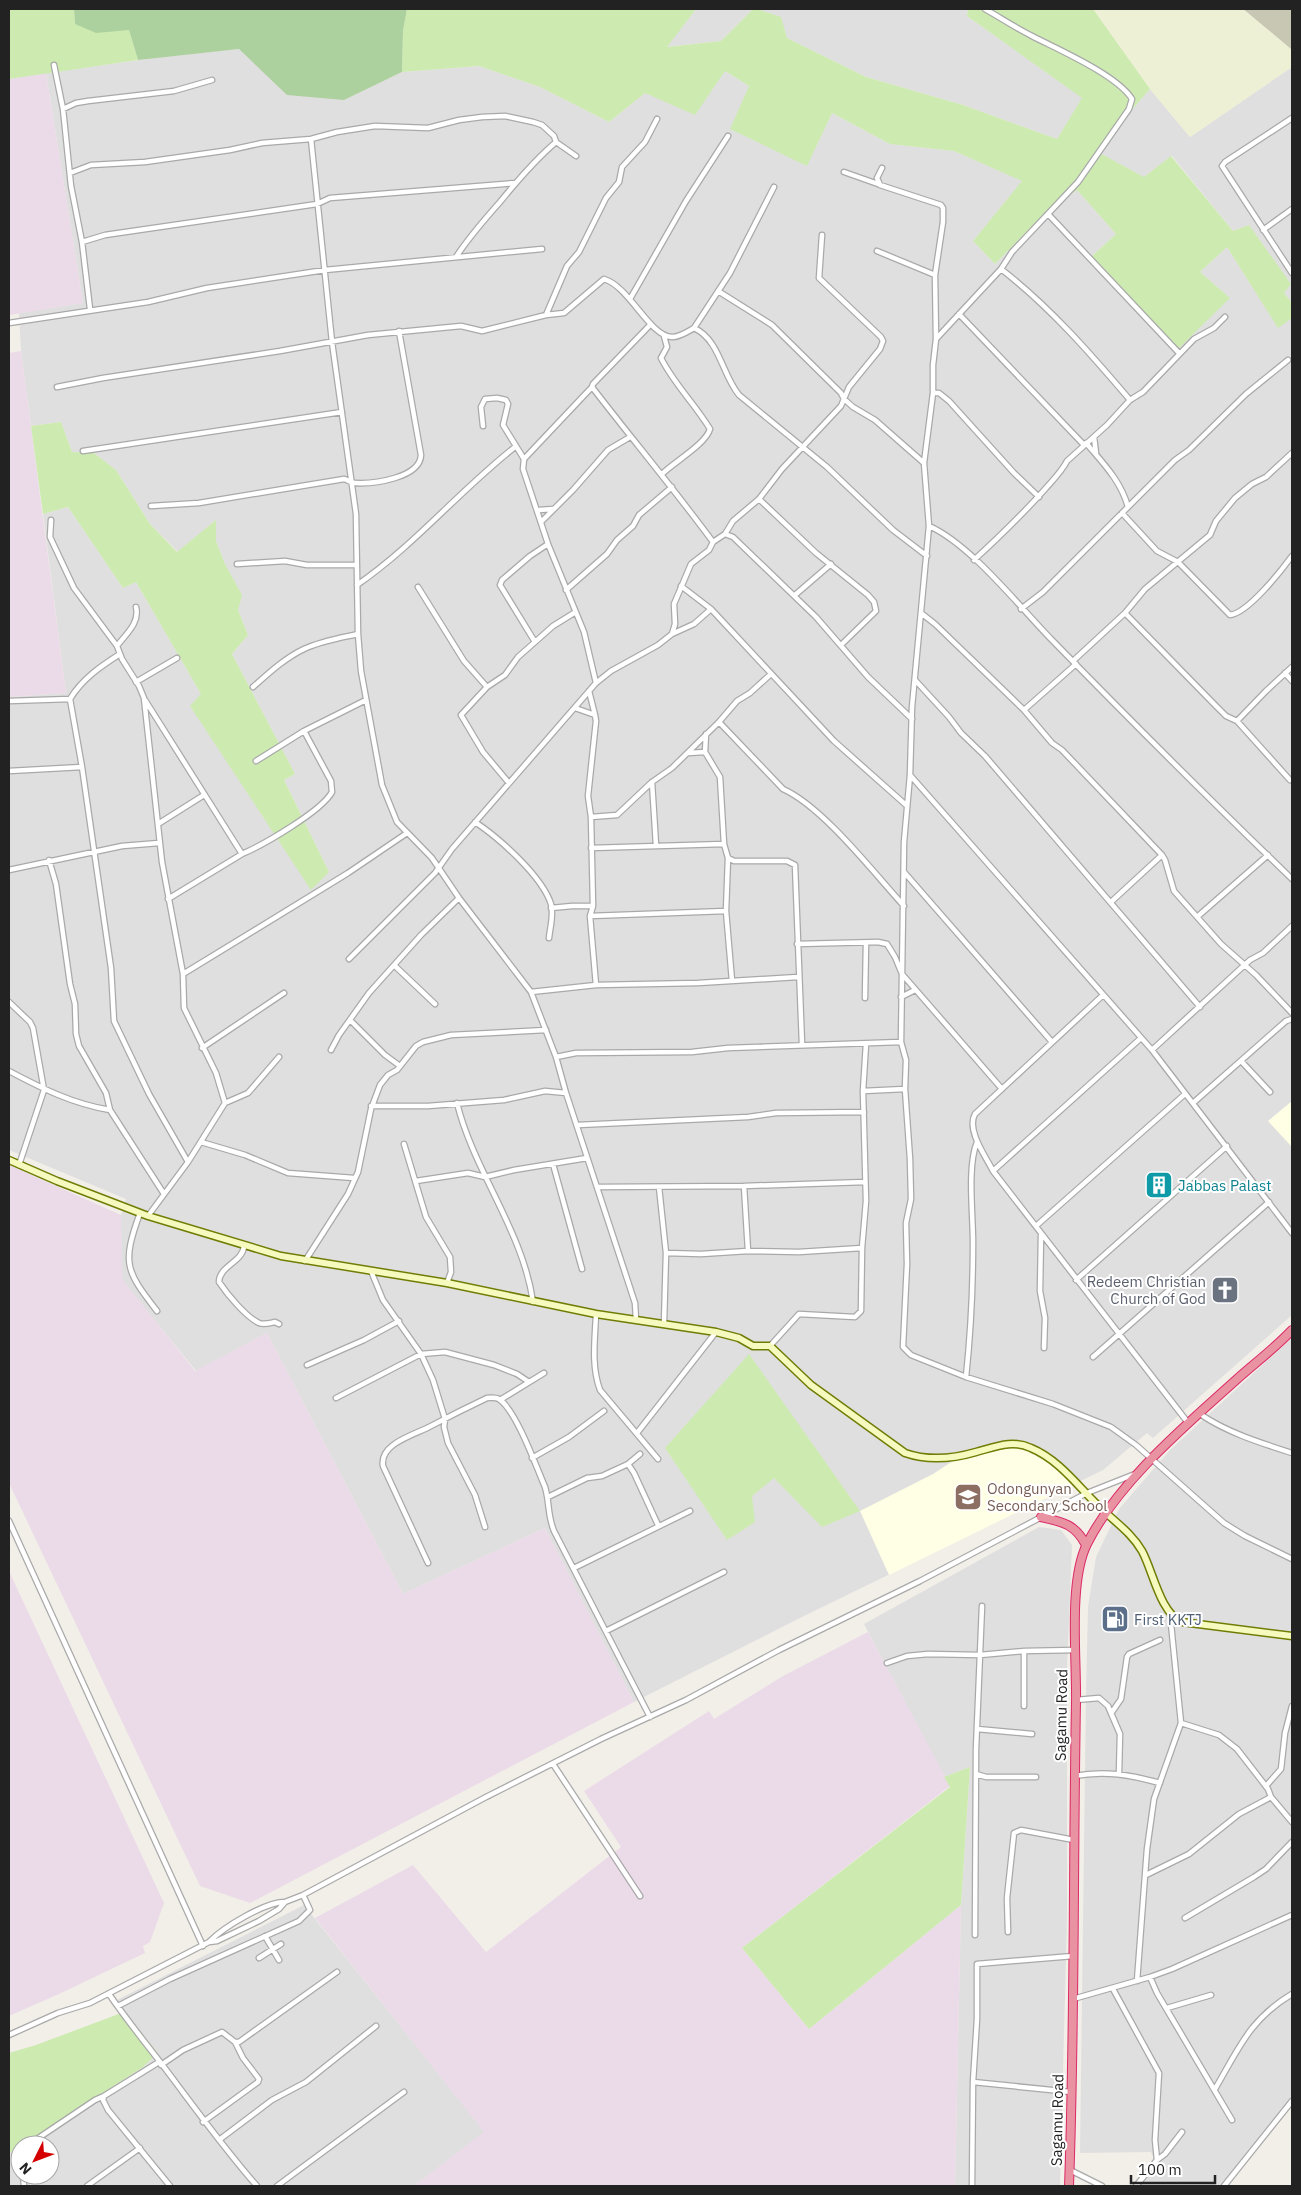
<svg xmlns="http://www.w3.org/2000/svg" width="1301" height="2195" viewBox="0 0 1301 2195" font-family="'IBM Plex Sans',sans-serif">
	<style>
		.residential { fill: #e0dfdf }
		.industrial { fill: #ebdbe8 }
		.education { fill: #ffffe5 }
		.construction { fill: #c7c7b4 }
		.farmland { fill: #eef0d5 }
		.grass { fill: #cdebb0 }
		.forest { fill: #add19e }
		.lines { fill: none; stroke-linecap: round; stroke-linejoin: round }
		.street-casing { stroke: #a9a9a9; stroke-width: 7 }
		.secondary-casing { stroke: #707d05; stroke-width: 9 }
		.highway-casing { stroke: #dc2a67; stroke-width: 10 }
		.street { stroke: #fff; stroke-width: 4.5 }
		.secondary { stroke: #f7fabf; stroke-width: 6 }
		.highway { stroke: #e892a2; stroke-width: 8 }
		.labels { text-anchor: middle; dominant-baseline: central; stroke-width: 4; stroke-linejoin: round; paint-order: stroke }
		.culture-label { font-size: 15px; fill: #0d838f; stroke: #fff; text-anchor: start }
		.worship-label { font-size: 15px; fill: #5b616d; stroke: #fff; text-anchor: end }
		.education-label { font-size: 15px; fill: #785e54; stroke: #fff; text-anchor: start }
		.service-label { font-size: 15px; fill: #4e5e75; stroke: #fff; text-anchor: start }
		.street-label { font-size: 15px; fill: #222; stroke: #fff }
	</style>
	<rect width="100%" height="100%" fill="#f2efe9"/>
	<path class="residential" d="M 696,9 L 753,9 L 721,41 L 666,47 Z
		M 757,9 L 968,9 L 967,16 L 1083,98 L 1057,139 L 963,105 L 866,77 L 787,38 L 780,17 Z
		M 239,49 L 256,64 L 344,100 L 402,72 L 479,66 L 540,87 L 609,122 L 645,93 L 725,71 L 749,86 L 807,165 L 832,113 L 890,144 L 954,151 L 1023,181 L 973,241 L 995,264 L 1039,219 L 1077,190 L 1116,234 L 1091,257 L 1230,298 L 1200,272 L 1227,247 L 1278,327 L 1292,318 L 1292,1315 L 1153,1438 L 1147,1433 L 1103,1470 L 802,1617 L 634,1702 L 545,1528 L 403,1594 L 267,1333 L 196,1371 L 121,1279 L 121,1215 L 126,1199 L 9,1150 L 9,697 L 66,693 L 43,514 L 68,507 L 123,588 L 136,582 L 201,694 L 329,872 L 284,780 L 295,774 L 232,654 L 248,635 L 238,610 L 225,564 L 216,541 L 216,520 L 178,552 L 150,524 L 116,470 L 94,453 L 72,452 L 61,422 L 31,426 L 21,351 L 19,313 L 83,303 L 46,73 L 161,57 Z
		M 1292,67 L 1292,303 L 1284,293 L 1249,225 L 1233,231 L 1172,156 L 1144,177 L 1095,151 L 1150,89 L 1190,137 Z
		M 1292,1338 L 1292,2103 L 1227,2186 L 1135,2186 L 1155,2161 L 1151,2152 L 1080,2153 L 1086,1693 L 1088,1607 L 1096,1557 L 1119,1509 L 1170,1450 Z
		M 1039,1527 L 1061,1530 L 1072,1545 L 1067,1666 L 1067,1919 L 1060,2186 L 955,2186 L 961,1905 L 970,1767 L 944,1777 L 864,1624 Z
		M 304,1905 L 485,2132 L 414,2186 L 9,2186 L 9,2151 L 10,2153 L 20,2146 L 20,2175 L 50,2175 L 50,2145 L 22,2145 L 143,2067 L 158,2053 L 115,2001 Z"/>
	<path class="industrial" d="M 46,73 L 83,303 L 9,315 L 9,79 Z
		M 21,351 L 66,693 L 9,697 L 9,353 Z
		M 9,1165 L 121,1215 L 122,1279 L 195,1371 L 267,1333 L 403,1594 L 545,1528 L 634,1702 L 250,1903 L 200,1886 L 9,1483 Z
		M 9,1571 L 164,1903 L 150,1942 L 143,1946 L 145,1953 L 59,1994 L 9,2016 Z
		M 868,1632 L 950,1786 L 742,1948 L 809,2029 L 961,1905 L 955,2186 L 414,2186 L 484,2132 L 315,1918 L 413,1865 L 486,1952 L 621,1847 L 584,1791 L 709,1711 L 714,1719 L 783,1676 Z"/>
	<path class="education" d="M 1292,1101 L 1292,1147 L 1268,1121 Z
		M 1013,1446 L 1043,1453 L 1077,1483 L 889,1575 L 860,1511 L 933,1474 L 953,1461 Z"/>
	<path class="construction" d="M 1243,9 L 1292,9 L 1292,50 Z"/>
	<path class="farmland" d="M 1093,9 L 1243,9 L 1292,50 L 1292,67 L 1190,137 L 1150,89 Z"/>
	<path class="grass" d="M 9,9 L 74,9 L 75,24 L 129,30 L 138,60 L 9,79 Z
		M 407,9 L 696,9 L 667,47 L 721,41 L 753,9 L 757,9 L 781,17 L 787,38 L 866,77 L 963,105 L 1057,139 L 1082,98 L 967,16 L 968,9 L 1093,9 L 1150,89 L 1096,151 L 1144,177 L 1171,156 L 1233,231 L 1249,225 L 1291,284 L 1284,293 L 1292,303 L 1292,318 L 1278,328 L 1227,247 L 1200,272 L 1230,298 L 1179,348 L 1091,257 L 1116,234 L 1077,190 L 1039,219 L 995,264 L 973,241 L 1022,181 L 954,151 L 890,144 L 832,113 L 807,166 L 730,129 L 749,86 L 725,71 L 695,115 L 645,93 L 609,122 L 540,87 L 479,66 L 402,72 L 403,31 Z
		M 61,422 L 72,452 L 94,453 L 116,470 L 150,524 L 177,552 L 216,520 L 216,541 L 225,564 L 242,595 L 238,610 L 248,635 L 232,654 L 295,774 L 284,780 L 329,872 L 311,890 L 190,706 L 201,694 L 136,582 L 123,588 L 68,507 L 43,514 L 31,426 Z
		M 749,1354 L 860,1511 L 822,1527 L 774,1478 L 752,1496 L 755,1522 L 727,1540 L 665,1448 Z
		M 970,1767 L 961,1905 L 809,2029 L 742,1948 L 950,1787 L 944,1777 Z
		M 124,2012 L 158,2053 L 143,2067 L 10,2153 L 9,2053 L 36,2045 Z"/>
	<path class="forest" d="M 74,9 L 407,9 L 403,31 L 402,72 L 344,100 L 287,95 L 239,49 L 138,60 L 129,30 L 96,33 L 75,24 Z"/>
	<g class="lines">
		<g class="street-casing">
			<path id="street" d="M 985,9 C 1001,18 1016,28 1032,36 C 1059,50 1117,75 1132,99 L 1129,109 L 1078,182 L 1012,252 L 1001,269
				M 54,65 L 63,109 L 71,186 L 82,242 L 90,309
				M 63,109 L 76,103 L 88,101 L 174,91 L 212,80
				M 1292,118 L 1225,162 L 1222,166 L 1292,273
				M 311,139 L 332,342 L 356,514 L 358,634 L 361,671 L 382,785 L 397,822 L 432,858 L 459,898 L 531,992 L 556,1057 L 566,1093 L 635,1303 L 636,1320
				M 882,168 L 877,178 L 880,185 L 941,205 L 943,208 L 943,222 L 935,275 L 936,339 L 933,365 L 933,393 L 924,463 L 929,526 L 912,707 L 910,775 L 904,842 L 901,1042 L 906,1060 L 905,1089 L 910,1159 L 911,1199 L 906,1223 L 907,1264 L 903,1347 L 911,1355 L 966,1377 L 1053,1404 L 1111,1427 L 1136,1445 L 1224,1523 L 1245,1536 L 1292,1559
				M 844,172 L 878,184
				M 70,173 L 91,165 L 145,162 L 230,150 L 262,143 L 311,139 L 337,132 L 375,126 L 428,128 L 459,120 L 482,117 L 505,116 L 533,122 L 542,125 L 554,136 L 556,142 L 576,156
				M 1048,214 L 1179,353
				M 1263,230 L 1292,209
				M 82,242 L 105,235 L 317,204 L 330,198 L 515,183
				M 877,251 L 935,275
				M 456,257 C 469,237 484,220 500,202 C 517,181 535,160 556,142
				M 718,291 L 772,325 L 841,393 L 844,399 L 853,407 L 875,420 L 924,463
				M 630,299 L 686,201 L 728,136
				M 959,314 L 1084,445
				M 546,315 L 564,313 L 604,279 C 629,286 650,337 672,337 C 680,337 687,332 694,328 C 720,340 722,375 739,395 L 827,467 L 893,530 L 927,556
				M 9,323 L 148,302 L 207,288 L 325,270 L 542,249
				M 651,324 L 593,384 L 592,387 C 632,439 674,489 713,542
				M 694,328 L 730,273 L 774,187
				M 936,339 L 1001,269 C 1050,307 1090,353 1130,400
				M 57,387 L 103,378 L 280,351 L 368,335 L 461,326 L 482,331 L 546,315 L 567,266 L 579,252 L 606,198 L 619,182 L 622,167 L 645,142 L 657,119
				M 933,393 L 939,393 L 949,401 L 1014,473 L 1039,497
				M 483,426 L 481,407 L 485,399 L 497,398 L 506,400 L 508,404 L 503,425 L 524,459 L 523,469 L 548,544 L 584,632 L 596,683
				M 1094,437 L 1096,453
				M 1086,443 C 1103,463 1121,481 1128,507
				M 83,451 L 342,412
				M 524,459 L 592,387
				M 662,474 C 674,462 706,444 710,429 C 695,404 674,384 661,358 L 667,347 L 664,336
				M 759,499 L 816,553 L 868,595 L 874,602 L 876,611 L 841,645
				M 151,506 L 199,503 L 344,479 C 348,480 351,483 355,483 C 374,484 420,478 421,455 L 399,331
				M 539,510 L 553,509
				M 1122,513 L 1157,551 L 1178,562 L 1230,615 C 1248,613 1281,571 1292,556
				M 51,520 L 50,537 L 74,588 L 117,646 L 122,659 L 139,686 L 144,698 L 162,862 L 183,974 L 184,1008 L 216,1073 L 225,1103 L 188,1162 L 148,1216
				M 542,521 L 573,490 L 608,450 L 630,437
				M 929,526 C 970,544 1018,605 1051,639 C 1130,720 1210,800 1292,879
				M 725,534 L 733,537 L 816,617 L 868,677 L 912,719
				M 974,560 C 999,537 1023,514 1046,488 C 1054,479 1062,471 1067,461 L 1107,425 L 1130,400 L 1143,392 L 1194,339 L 1214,328 L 1225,317
				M 237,564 L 285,561 L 307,565 L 357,565
				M 357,585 C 415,545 460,490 515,447
				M 681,586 L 711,609 L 834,741 L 906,805
				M 418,587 L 464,661 L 487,687
				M 566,590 L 607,554 L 617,540 L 633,526 L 639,515 L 672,487
				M 795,595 L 831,564
				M 1021,609 L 1043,592 L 1175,460 L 1189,450 L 1246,394 L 1288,360
				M 921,613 L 935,624 L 1024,710 L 1052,743 L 1062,750 L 1162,855 L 1165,860 L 1174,891 L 1221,944 L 1256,975 L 1292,1013
				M 1125,613 L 1215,705 L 1226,716 L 1237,721 L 1290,780
				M 672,634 L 694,624 L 711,609
				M 535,642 L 500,585 L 502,580 L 530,556 L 548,544
				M 117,646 C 126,634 140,623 136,607
				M 1073,661 L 1125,613 L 1145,589 L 1210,535 L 1216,521 L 1235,498 L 1252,484 L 1266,477 L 1292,453
				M 1285,673 L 1292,681
				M 915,680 L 949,717 L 961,733 L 985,756 L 1200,1007
				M 136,682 L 177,658
				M 253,687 C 269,673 285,658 304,649 C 321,641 340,638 358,634
				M 589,691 L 595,715
				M 70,699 L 82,767 L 111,968 L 114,1021 L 149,1094 L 188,1162
				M 145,700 L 242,854 L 168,899
				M 9,701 L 70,699 C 82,679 101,666 120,654
				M 575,708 L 595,715 L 596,721 L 588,796 L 591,817 L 593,906 L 590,916 L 596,985
				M 1024,710 L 1076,664
				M 1237,721 L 1266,691 L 1292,667
				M 719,722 L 783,789 C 823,807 873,872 904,906
				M 705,752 L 720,777 L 724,844
				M 705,752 L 706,734
				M 688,753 L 705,752
				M 256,761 L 304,731 L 366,700
				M 9,771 L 82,767
				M 910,775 L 1152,1050 L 1292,1233
				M 652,782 L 656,845
				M 509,783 L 483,752 L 461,715 L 487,687 L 505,675 L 518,657 L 535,642 L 553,626 L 574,613
				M 591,817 L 617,815 L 652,782 L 672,768 L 719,722 L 737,701 L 750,693 L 771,674
				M 475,822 C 499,838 542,876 551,904 C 554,914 550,928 549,938
				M 158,824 L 204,795
				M 591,848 L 724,844 L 728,858 L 726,911 L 732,981
				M 242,854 C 263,845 322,811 332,792 L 331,781 L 304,731
				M 728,858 L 734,861 L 787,861 L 795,865 L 802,1044
				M 49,860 L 56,884 L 70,984 L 75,1004 L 76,1034 L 79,1046 L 106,1093 L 110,1110 L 164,1194
				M 9,870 L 122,846 L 159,843
				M 904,872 L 1052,1042
				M 1111,902 L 1162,855
				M 551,908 L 572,906 L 593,906
				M 590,916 L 726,911
				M 1197,917 L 1268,855
				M 797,944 L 878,942 L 887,944 L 895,957 L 902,974 L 1002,1089
				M 349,959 L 435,873 L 452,849 L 596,683 L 611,671 L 658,645 L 672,634 L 675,624 L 674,604 L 691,564 L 709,550 L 713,542 L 725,534 L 733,521 L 759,499 L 782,469 L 841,406 L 849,387 L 880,349 L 883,341 L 881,337 L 819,278 L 822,235
				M 395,966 L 435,1004
				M 183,974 L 348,873 L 407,833
				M 531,992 L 596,985 L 698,983 L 798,977
				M 1102,996 L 975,1114 C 966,1130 986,1157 993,1171 L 1189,1424
				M 901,997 L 915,990
				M 865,998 L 866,943
				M 9,1002 L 30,1022 L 33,1028 L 44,1090 L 19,1165
				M 350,1020 L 385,1055 L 400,1066
				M 202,1048 L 284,993
				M 331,1050 L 339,1035 L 369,993 L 421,935 L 459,898
				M 1152,1050 L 1250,960 L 1263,953 L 1292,926
				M 556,1057 L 576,1053 L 692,1052 L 728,1048 L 901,1042
				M 1242,1062 L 1270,1092
				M 9,1071 C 41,1088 73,1104 110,1110
				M 863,1091 L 905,1089
				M 225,1103 L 248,1093 L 279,1057
				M 457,1103 C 474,1172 523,1231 533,1302
				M 1193,1103 L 1286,1021 L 1292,1019
				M 371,1106 L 428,1106 L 504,1100 L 545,1091 L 566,1093
				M 578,1125 L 748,1117 L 776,1113 L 864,1112
				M 201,1142 L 245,1155 L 288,1173 L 354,1178
				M 404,1144 L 426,1217 L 450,1257 L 451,1272 L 447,1283
				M 553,1164 L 582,1269
				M 993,1171 L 1141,1038
				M 416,1181 L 468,1173 L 485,1177 L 514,1170 L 587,1158
				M 744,1186 L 748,1251
				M 597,1187 L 744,1186 L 865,1182
				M 659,1187 L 666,1253 L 664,1324
				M 140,1213 C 122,1263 125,1270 157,1311
				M 1036,1226 L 1185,1094
				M 1041,1235 L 1040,1291 L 1045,1318 L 1044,1348
				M 244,1246 C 243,1262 219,1266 219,1282 C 227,1294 246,1317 259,1323 C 264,1325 270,1323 275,1322 L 279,1324
				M 666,1253 L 701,1254 L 748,1251 L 799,1252 L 862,1248
				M 305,1261 L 348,1194 L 358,1172 L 371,1109 L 380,1085 L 388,1075 L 397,1070 L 416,1046 L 423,1042 L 451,1035 L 546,1030
				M 371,1271 L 383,1300 L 421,1354 L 433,1380 L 445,1419 L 444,1427 L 448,1443 L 475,1495 L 485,1527
				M 1076,1280 L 1227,1146
				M 596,1314 C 595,1339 591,1366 600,1390 L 658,1459
				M 770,1346 L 799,1314 L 855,1317 L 861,1311 L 862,1248 L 866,1201 L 863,1091 L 866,1044
				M 1093,1357 L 1269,1202
				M 307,1365 L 364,1340 L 399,1321
				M 966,1377 C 971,1330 973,1288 973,1242 C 973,1214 967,1166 977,1142
				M 336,1398 L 421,1354 L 445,1352 L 494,1365 L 517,1374 L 529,1382
				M 500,1400 L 544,1373
				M 1200,1414 C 1228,1433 1261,1443 1292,1453
				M 637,1433 L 716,1332
				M 532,1458 L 569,1437 L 604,1411
				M 628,1464 L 634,1473 L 658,1525
				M 548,1497 L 587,1478 L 602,1476 L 628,1464 L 640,1454
				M 9,1521 L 203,1946
				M 428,1563 L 383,1466 C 379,1443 417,1434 431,1426 C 450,1416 468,1407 487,1398 C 492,1398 495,1397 499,1399 C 516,1410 536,1466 545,1487 C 550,1504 547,1514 554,1531 L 650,1717
				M 574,1568 L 690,1511
				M 606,1631 L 724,1572
				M 887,1663 L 907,1656 L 928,1654 L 980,1655 L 1024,1651 L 1076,1650
				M 1076,1700 L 1099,1698 L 1108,1706 L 1120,1734 L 1119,1773
				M 1024,1706 L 1024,1651
				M 1112,1712 L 1121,1699 L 1127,1657 L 1129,1654 L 1160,1640
				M 1181,1723 L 1219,1735 L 1237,1749 L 1268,1789 L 1271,1797 L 1292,1822
				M 977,1729 L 1032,1734
				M 553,1764 L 640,1896
				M 976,1774 L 986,1777 L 1036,1777
				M 1074,1776 C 1105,1770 1130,1775 1160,1783
				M 1266,1786 L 1281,1769 L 1285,1733 L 1292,1706
				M 1146,1875 L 1189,1854 L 1239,1814 L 1271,1797
				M 1185,1918 L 1254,1877 L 1266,1869 L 1292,1842
				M 1008,1932 L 1007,1898 L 1014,1833 L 1021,1830 L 1074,1840
				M 975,1935 L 976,1749 L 982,1606
				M 265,1936 L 279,1960
				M 210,1941 C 224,1927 265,1902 285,1902
				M 259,1958 L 281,1944
				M 1150,1977 L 1172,1969 L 1292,1915
				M 1137,1981 L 1147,1849 L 1154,1799 L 1181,1723 L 1170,1614
				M 1113,1989 L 1159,2073 L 1155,2140 L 1157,2160 L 1136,2186
				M 109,1994 C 130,2025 154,2053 176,2083 C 203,2119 228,2153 257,2186
				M 1073,1999 L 1150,1977 L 1157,1993 L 1232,2120
				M 118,2006 L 170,1979 L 299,1921 L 310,1910 L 303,1895
				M 1167,2008 L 1211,1995
				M 9,2035 L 58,2013 L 90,2003 L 209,1942 L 217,1941 L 259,1921 L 279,1909 L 285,1902 L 303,1895 L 486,1797 L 601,1739 L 686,1700 L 779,1650 L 920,1581 L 1087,1493 L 1135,1474
				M 159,2062 L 104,2096 L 103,2100 L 108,2110 L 170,2186
				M 161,2065 L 183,2050 L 222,2032 L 235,2042 L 239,2042 L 337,1972
				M 973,2082 L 1071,2092
				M 1215,2089 C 1239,2048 1250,2019 1292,1994
				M 203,2122 L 258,2082 L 259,2079 L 243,2058 L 235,2042
				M 219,2140 L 272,2100 L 306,2082 L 376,2026
				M 28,2145 L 95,2100 L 104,2096
				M 1157,2160 L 1165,2154 L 1182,2132
				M 1070,2170 L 1102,2186
				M 23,2175 L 24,2186
				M 87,2186 L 140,2148
				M 277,2186 L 404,2092
				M 972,2186 L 973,2082 L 977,2019 L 977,1964 L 1073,1956
				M 1224,2186 L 1292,2101"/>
		</g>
		<g class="secondary-casing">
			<path id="secondary" d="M 9,1160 L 57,1181 L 148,1216 L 281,1256 L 447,1283 L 596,1314 L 716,1332 L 739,1338 L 753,1346 L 770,1346 L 811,1385 L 905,1453 C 928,1461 952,1459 976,1452 C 995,1447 1012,1439 1031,1448 C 1062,1461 1081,1491 1105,1512 C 1118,1524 1133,1535 1142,1551 C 1153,1571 1160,1613 1182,1622 L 1292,1636"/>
		</g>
		<g class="highway-casing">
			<path id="highway" d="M 1041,1517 C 1063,1522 1075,1524 1086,1545
				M 1069,2186 C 1075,2025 1073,1864 1076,1703 C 1077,1660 1068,1582 1087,1544 C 1118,1482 1185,1426 1236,1380 C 1255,1363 1275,1348 1292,1330"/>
		</g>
		<use href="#street" class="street"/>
		<use href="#secondary" class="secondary"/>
		<use href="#highway" class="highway"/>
	</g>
	<defs>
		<g id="building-square" transform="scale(1.4375)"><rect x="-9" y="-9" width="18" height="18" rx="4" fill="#0f9aa8" stroke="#fff"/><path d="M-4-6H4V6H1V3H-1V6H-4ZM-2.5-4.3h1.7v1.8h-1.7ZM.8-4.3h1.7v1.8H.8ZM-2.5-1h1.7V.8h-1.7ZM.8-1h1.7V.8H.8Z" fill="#fff"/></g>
		<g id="church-square" transform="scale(1.4375)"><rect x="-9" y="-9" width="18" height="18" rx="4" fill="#6b7280" stroke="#fff"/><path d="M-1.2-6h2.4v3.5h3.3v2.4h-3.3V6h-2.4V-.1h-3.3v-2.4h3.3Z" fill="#fff"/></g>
		<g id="school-square" transform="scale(1.4375)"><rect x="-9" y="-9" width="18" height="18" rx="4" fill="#8d6e63" stroke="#fff"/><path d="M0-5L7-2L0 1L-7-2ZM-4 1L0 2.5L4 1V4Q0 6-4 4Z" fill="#fff"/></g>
		<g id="fuel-square" transform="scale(1.4375)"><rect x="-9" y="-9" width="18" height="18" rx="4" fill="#5c6f8a" stroke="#fff"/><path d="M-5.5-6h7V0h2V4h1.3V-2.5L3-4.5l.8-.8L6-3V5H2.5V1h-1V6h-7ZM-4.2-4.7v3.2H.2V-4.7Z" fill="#fff"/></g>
	</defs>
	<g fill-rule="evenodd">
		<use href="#building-square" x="1159" y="1185"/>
		<use href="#church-square" x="1225" y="1290"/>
		<use href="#school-square" x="968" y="1497"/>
		<use href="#fuel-square" x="1115" y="1619"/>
	</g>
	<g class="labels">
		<g class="culture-label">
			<text x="1178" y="1185">Jabbas Palast</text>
		</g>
		<g class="worship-label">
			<text x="1206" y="1281">Redeem Christian<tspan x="1206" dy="17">Church of God</tspan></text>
		</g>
		<g class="education-label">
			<text x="987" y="1488">Odongunyan<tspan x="987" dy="17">Secondary School</tspan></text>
		</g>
		<g class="service-label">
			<text x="1134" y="1619">First KKTJ</text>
		</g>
		<g class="street-label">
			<text transform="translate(1061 1715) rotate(-89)">Sagamu Road</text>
			<text transform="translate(1057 2120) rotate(-89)">Sagamu Road</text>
		</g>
	</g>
	<rect width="1301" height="2195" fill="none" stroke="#222222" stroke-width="20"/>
	<g transform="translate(35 2160) rotate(228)"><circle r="24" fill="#ffffff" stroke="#a7a7a7"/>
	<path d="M0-4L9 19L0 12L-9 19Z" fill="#d40000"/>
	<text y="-8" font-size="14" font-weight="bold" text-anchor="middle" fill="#222222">N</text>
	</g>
	<path d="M1131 2175v8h84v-8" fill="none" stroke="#222222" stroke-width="2.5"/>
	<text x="1138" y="2175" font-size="15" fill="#222222" stroke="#ffffff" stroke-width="4" paint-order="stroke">100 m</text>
</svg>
